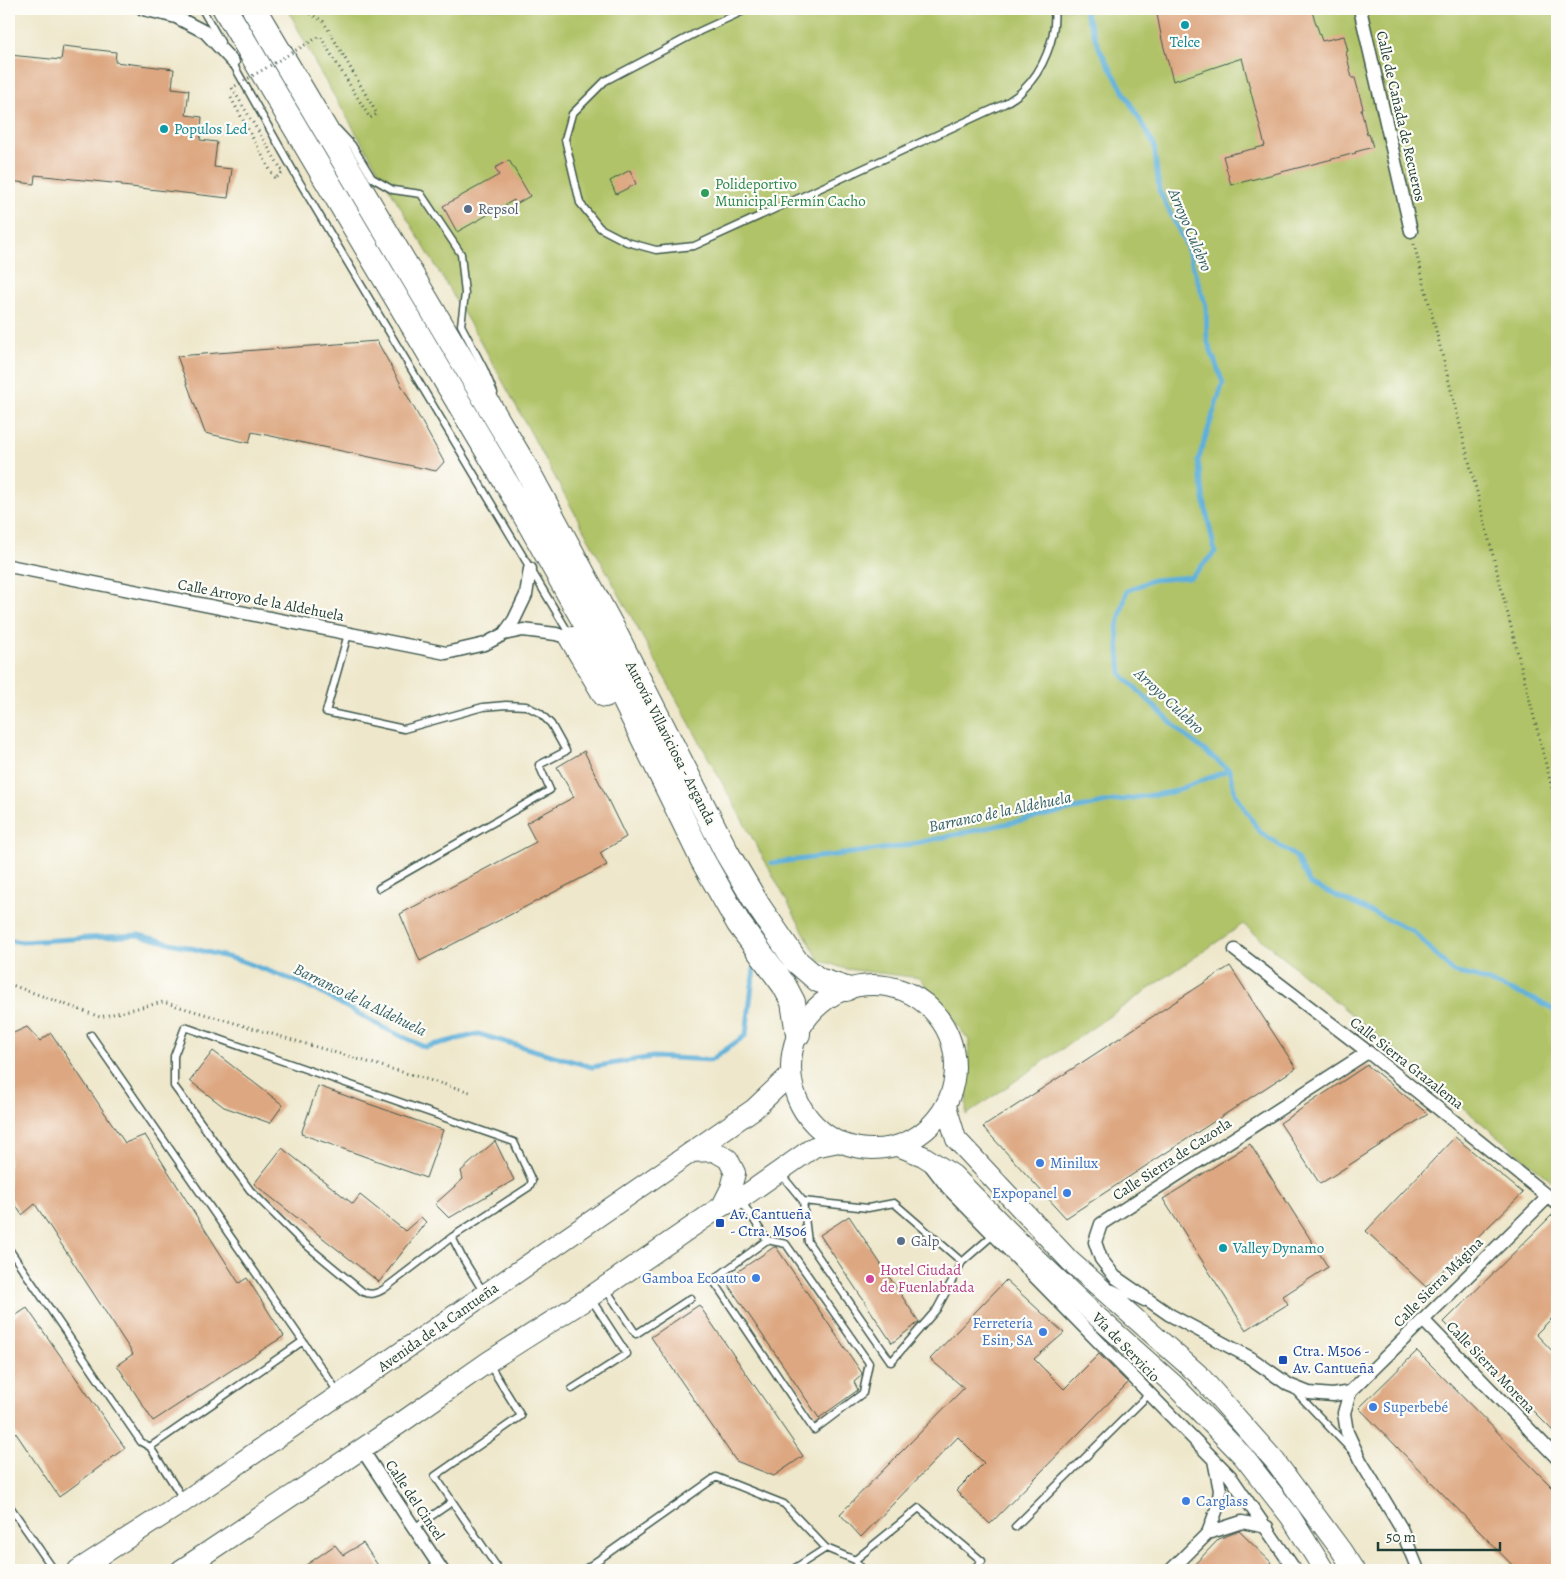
<svg xmlns="http://www.w3.org/2000/svg" width="1566" height="1579" viewBox="0 0 1566 1579" font-family="Alegreya,serif">
	<style>
		.green { fill: #b0c367; stroke: #68804e }
		.lines { fill: none; stroke-linecap: round; stroke-linejoin: round }
		.stream { stroke: #5eb0d9; stroke-width: 5 }
		.building { fill: #dda781 }
		.lane-casing { stroke: #3e564b; stroke-width: 9 }
		.street-casing { stroke: #3e564b; stroke-width: 15 }
		.primary-casing { stroke: #3e564b; stroke-width: 22 }
		.highway-casing { stroke: #3e564b; stroke-width: 26 }
		.path { stroke: #3e564b; stroke-width: 3; stroke-dasharray: 1 4; stroke-linecap: butt }
		.lane { stroke: #fff; stroke-width: 6 }
		.street { stroke: #fff; stroke-width: 12 }
		.primary { stroke: #fff; stroke-width: 20 }
		.highway { stroke: #fff; stroke-width: 24 }
		.path-bridge { stroke: #3e564b; stroke-width: 3; stroke-dasharray: 1 4; stroke-linecap: butt }
		.culture-dot { fill: #0f9aa8; stroke: #fdfcf7; stroke-width: 2 }
		.leisure-dot { fill: #2e9e5b; stroke: #fdfcf7; stroke-width: 2 }
		.service-dot { fill: #5c6f8a; stroke: #fdfcf7; stroke-width: 2 }
		.shop-dot { fill: #3f7fe0; stroke: #fdfcf7; stroke-width: 2 }
		.transit-dot { fill: #1a4fb4; stroke: #fdfcf7; stroke-width: 2 }
		.hotel-dot { fill: #d1479c; stroke: #fdfcf7; stroke-width: 2 }
		.labels { text-anchor: middle; dominant-baseline: central; stroke-width: 4.5; stroke-linejoin: round; paint-order: stroke }
		.culture-label { font-size: 15px; fill: #0d838f; stroke: #fdfcf7; text-anchor: start }
		.street-label { font-size: 15px; fill: #1f3d34; stroke: #fdfcf7 }
		.leisure-label { font-size: 15px; fill: #27864d; stroke: #fdfcf7; text-anchor: start }
		.service-label { font-size: 15px; fill: #4e5e75; stroke: #fdfcf7; text-anchor: start }
		.shop-label { font-size: 15px; fill: #366cbe; stroke: #fdfcf7; text-anchor: start }
		.transit-label { font-size: 15px; fill: #164399; stroke: #fdfcf7; text-anchor: start }
		.hotel-label { font-size: 15px; fill: #b23c85; stroke: #fdfcf7; text-anchor: start }
		.water-label { font-size: 16px; font-style: italic; fill: #326066; stroke: #fdfcf7 }
	</style>
	<rect width="100%" height="100%" fill="#fdfcf7"/>
	<filter id="ink" filterUnits="userSpaceOnUse"><feTurbulence type="fractalNoise" baseFrequency=".02" numOctaves="2"/><feDisplacementMap in="SourceGraphic" scale="10" xChannelSelector="R" yChannelSelector="G"/><feConvolveMatrix kernelMatrix="1 2 1 2 8 2 1 2 1" color-interpolation-filters="sRGB"/></filter>
	<filter id="wash" filterUnits="userSpaceOnUse"><feTurbulence type="fractalNoise" baseFrequency=".0096" numOctaves="4" result="noise"/><feDisplacementMap in="SourceGraphic" scale="20" xChannelSelector="R" yChannelSelector="G"/><feGaussianBlur stdDeviation="1.12" result="paint"/><feColorMatrix in="noise" values="0 0 0 0 0 0 0 0 0 0 0 0 0 0 0 0 0 1.4 0 .05"/><feComposite in="paint" operator="in"/></filter>
	<g filter="url(#wash)">
		<rect width="100%" height="100%" fill="#eee7cb"/>
		<path class="green" d="M 288,9 L 1557,9 L 1557,1186 L 1243,924 L 966,1115 L 969,1040 L 920,978 L 846,969 L 819,960 L 485,349 L 317,67 Z"/>
		<g class="lines">
			<path class="stream" d="M 1084,9 L 1100,50 L 1154,145 L 1159,190 L 1186,245 L 1206,306 L 1207,340 L 1223,383 L 1198,461 L 1205,505 L 1215,552 L 1191,577 L 1152,580 L 1127,591 L 1117,627 L 1121,674 L 1182,733 L 1229,770 L 1235,793 L 1259,831 L 1296,857 L 1310,884 L 1413,931 L 1453,972 L 1476,977 L 1536,1000 L 1557,1012
				M 772,863 L 898,847 L 1107,802 L 1172,792 L 1229,770
				M 9,940 L 22,942 L 138,935 L 239,960 L 309,986 L 384,1028 L 425,1047 L 478,1034 L 592,1067 L 653,1057 L 711,1060 L 746,1035 L 754,969"/>
		</g>
		<g id="blocks">
			<path class="building" d="M 1156,9 L 1311,9 L 1322,41 L 1344,36 L 1348,51 L 1346,52 L 1352,78 L 1355,78 L 1363,108 L 1361,109 L 1367,135 L 1369,134 L 1373,147 L 1355,152 L 1356,153 L 1231,185 L 1223,156 L 1265,146 L 1242,58 L 1173,81 L 1162,40 Z
				M 63,46 L 116,52 L 115,62 L 174,69 L 172,88 L 189,90 L 186,115 L 202,117 L 200,140 L 217,142 L 214,167 L 232,169 L 228,198 L 122,186 L 122,184 L 35,175 L 34,184 L 9,181 L 9,55 L 61,60 Z
				M 509,160 L 530,196 L 516,204 L 514,200 L 457,232 L 443,206 L 499,175 L 495,168 Z
				M 630,170 L 636,184 L 616,194 L 610,181 Z
				M 377,341 L 444,462 L 436,471 L 252,432 L 249,443 L 205,433 L 177,356 Z
				M 584,751 L 626,837 L 600,853 L 607,865 L 420,961 L 400,914 L 536,842 L 526,823 L 574,797 L 557,767 Z
				M 1230,966 L 1296,1068 L 1066,1218 L 983,1127 Z
				M 27,1027 L 40,1041 L 51,1033 L 125,1143 L 145,1135 L 239,1283 L 247,1278 L 284,1336 L 153,1421 L 117,1365 L 133,1354 L 35,1204 L 22,1215 L 9,1195 L 9,1035 Z
				M 213,1051 L 283,1105 L 270,1123 L 224,1107 L 190,1081 Z
				M 1367,1065 L 1428,1114 L 1320,1184 L 1280,1123 Z
				M 318,1086 L 443,1130 L 426,1178 L 301,1134 Z
				M 1455,1137 L 1523,1193 L 1426,1287 L 1366,1231 Z
				M 495,1141 L 514,1180 L 449,1218 L 435,1204 L 463,1179 L 461,1171 Z
				M 1250,1144 L 1328,1267 L 1283,1296 L 1288,1304 L 1246,1330 L 1163,1199 Z
				M 282,1148 L 353,1204 L 360,1195 L 405,1231 L 421,1217 L 426,1222 L 379,1282 L 254,1184 Z
				M 1555,1212 L 1557,1212 L 1557,1313 L 1536,1334 L 1557,1356 L 1557,1435 L 1444,1322 Z
				M 849,1216 L 919,1322 L 892,1343 L 820,1235 Z
				M 774,1247 L 776,1247 L 862,1373 L 861,1376 L 854,1382 L 858,1390 L 819,1418 L 725,1280 Z
				M 1006,1280 L 1064,1333 L 1034,1359 L 1064,1389 L 1099,1354 L 1128,1383 L 990,1524 L 956,1491 L 984,1463 L 958,1437 L 861,1537 L 840,1514 L 964,1388 L 930,1359 Z
				M 699,1305 L 803,1456 L 774,1476 L 736,1461 L 651,1337 Z
				M 27,1308 L 125,1448 L 59,1497 L 9,1423 L 9,1320 Z
				M 1417,1351 L 1557,1492 L 1557,1570 L 1517,1570 L 1359,1408 Z
				M 1239,1531 L 1279,1570 L 1189,1570 L 1219,1539 Z
				M 363,1543 L 381,1570 L 299,1570 L 335,1545 L 343,1555 Z"/>
		</g>
	</g>
	<g filter="url(#ink)">
		<use href="#blocks" fill-opacity="0" stroke="#3e564b" stroke-width="1"/>
		<g class="lines">
			<g class="lane-casing">
				<path id="lane" d="M 202,9 L 221,42
					M 748,9 L 700,31 L 605,81 L 572,114 L 565,139 L 580,203 L 600,228 L 627,242 L 656,250 L 694,246 L 1004,104 C 1010,100 1018,96 1023,90 C 1043,71 1057,37 1054,9
					M 232,62 L 299,181 L 570,635
					M 337,129 L 352,145 L 372,178 L 393,190 L 421,194 L 461,254 L 465,294 L 461,325 L 484,369 L 494,393
					M 348,634 L 326,712 L 404,729 L 483,707 L 506,705 L 526,706 L 540,713 L 551,724 L 566,751 L 539,765 L 550,790 L 379,888
					M 91,1035 L 338,1392
					M 781,1174 L 803,1201 L 868,1208 L 894,1203 L 962,1262 L 993,1235
					M 803,1201 L 808,1242 L 891,1362 L 937,1309 L 962,1262
					M 742,1202 L 767,1240 L 786,1244 L 869,1363 L 863,1393 L 814,1430 L 713,1280 L 767,1240
					M 452,1237 L 529,1187 L 532,1181 L 514,1142 L 185,1027 L 174,1056 L 174,1086 L 250,1190 L 299,1239 L 363,1292 C 371,1295 376,1294 384,1289 L 452,1237 L 462,1257 L 484,1293
					M 9,1249 L 141,1442 L 150,1447
					M 605,1288 L 636,1334 L 691,1298
					M 1113,1288 L 1144,1303
					M 489,1364 L 521,1416 L 435,1476 L 499,1570
					M 572,1389 L 627,1354 L 591,1299
					M 1294,1390 L 1351,1450
					M 184,1500 L 150,1447 L 303,1341
					M 9,1505 L 54,1570
					M 1015,1527 L 1149,1394
					M 414,1528 L 452,1502
					M 855,1560 L 919,1508 L 982,1561 L 972,1570
					M 584,1570 L 716,1477 L 784,1504 L 826,1548
					M 792,1570 L 826,1548 L 855,1560 L 863,1570"/>
			</g>
			<g class="street-casing">
				<path id="street" d="M 143,9 L 176,17 L 205,32 L 233,62
					M 1360,9 L 1411,231
					M 9,566 L 446,653 L 485,644 L 504,634 L 523,630 L 556,634 L 572,639
					M 504,634 L 514,620 L 526,595 L 530,569
					M 1235,950 L 1368,1052 L 1557,1204
					M 931,1166 L 948,1188 L 1230,1476 L 1295,1570
					M 1423,1320 L 1557,1458
					M 1350,1392 L 1333,1395 L 1309,1393 L 1289,1385 L 1249,1357 L 1170,1315 L 1115,1277 L 1101,1259 L 1095,1242 L 1101,1224 L 1368,1052
					M 361,1448 L 442,1570
					M 1208,1533 L 1242,1522 L 1267,1527
					M 1171,1570 L 1208,1533 L 1218,1506 L 1220,1490 L 1214,1460
					M 1418,1570 L 1401,1528 L 1360,1460 L 1347,1432 L 1344,1413 L 1350,1392 L 1549,1196"/>
			</g>
			<g class="primary-casing">
				<path id="primary" d="M791 1067a82 82 0 1 1 164 0a82 82 0 1 1-164 0Z
					M 946,1106 L 956,1139 L 1070,1261 L 1198,1374 L 1275,1461 L 1341,1550 L 1354,1570
					M 898,1146 L 923,1156 L 953,1175 L 1031,1254 L 1092,1312 L 1173,1384 L 1243,1456 L 1290,1516 L 1324,1570
					M 691,1152 L 714,1151 L 728,1159 L 735,1173 L 731,1188 L 722,1206
					M 78,1570 L 185,1501 L 754,1109 L 791,1074
					M 181,1570 L 405,1420 L 488,1362 L 590,1297 L 722,1206 L 740,1199 L 814,1147 L 839,1142"/>
			</g>
			<g class="highway-casing">
				<path id="highway" d="M 225,9 L 514,496 L 598,646 L 703,861 L 739,924 L 784,985 L 793,1002 L 798,1034
					M 254,9 L 526,468 L 614,631 L 727,853 L 759,907 L 796,961 L 818,980 L 846,989
					M 572,639 L 605,695"/>
			</g>
			<path class="path" d="M 301,9 L 323,21 L 331,34
				M 1414,244 L 1557,808
				M 9,984 L 100,1017 L 163,1002 L 470,1092"/>
			<use href="#lane" class="lane"/>
			<use href="#street" class="street"/>
			<use href="#primary" class="primary"/>
			<use href="#highway" class="highway"/>
			<path class="path-bridge" d="M 231,98 L 275,179 L 283,172 L 232,88 L 320,36 L 370,118 L 377,114 L 331,34"/>
		</g>
	</g>
	<g class="culture-dot">
		<circle cx="1185" cy="25" r="5"/>
		<circle cx="164" cy="129" r="5"/>
		<circle cx="1223" cy="1248" r="5"/>
	</g>
	<circle class="leisure-dot" cx="705" cy="193" r="5"/>
	<g class="service-dot">
		<circle cx="468" cy="209" r="5"/>
		<circle cx="901" cy="1241" r="5"/>
	</g>
	<g class="shop-dot">
		<circle cx="1040" cy="1163" r="5"/>
		<circle cx="1067" cy="1193" r="5"/>
		<circle cx="756" cy="1278" r="5"/>
		<circle cx="1043" cy="1332" r="5"/>
		<circle cx="1373" cy="1407" r="5"/>
		<circle cx="1186" cy="1501" r="5"/>
	</g>
	<g class="transit-dot">
		<rect x="715" y="1218" width="10" height="10" rx="2.5"/>
		<rect x="1278" y="1355" width="10" height="10" rx="2.5"/>
	</g>
	<circle class="hotel-dot" cx="870" cy="1279" r="5"/>
	<g class="labels">
		<g class="culture-label">
			<text x="1185" y="42" text-anchor="middle">Telce</text>
			<text x="174" y="129">Populos Led</text>
			<text x="1233" y="1248">Valley Dynamo</text>
		</g>
		<g class="street-label">
			<text transform="translate(1401 116) rotate(77)">Calle de Cañada de Recueros</text>
			<text transform="translate(261 600) rotate(11)">Calle Arroyo de la Aldehuela</text>
			<text transform="translate(671 743) rotate(63)">Autovía Villaviciosa - Arganda</text>
			<text transform="translate(1407 1063) rotate(38)">Calle Sierra Grazalema</text>
			<text transform="translate(1172 1159) rotate(-33)">Calle Sierra de Cazorla</text>
			<text transform="translate(1438 1282) rotate(-45)">Calle Sierra Mágina</text>
			<text transform="translate(438 1327) rotate(-35)">Avenida de la Cantueña</text>
			<text transform="translate(1126 1347) rotate(46)">Vía de Servicio</text>
			<text transform="translate(1491 1367) rotate(46)">Calle Sierra Morena</text>
			<text transform="translate(415 1500) rotate(56)">Calle del Cincel</text>
		</g>
		<g class="leisure-label">
			<text x="715" y="184">Polideportivo<tspan x="715" dy="17">Municipal Fermín Cacho</tspan></text>
		</g>
		<g class="service-label">
			<text x="478" y="209">Repsol</text>
			<text x="911" y="1241">Galp</text>
		</g>
		<g class="shop-label">
			<text x="1050" y="1163">Minilux</text>
			<text x="1057" y="1193" text-anchor="end">Expopanel</text>
			<text x="746" y="1278" text-anchor="end">Gamboa Ecoauto</text>
			<text x="1033" y="1323" text-anchor="end">Ferretería<tspan x="1033" dy="17">Esin, SA</tspan></text>
			<text x="1383" y="1407">Superbebé</text>
			<text x="1196" y="1501">Carglass</text>
		</g>
		<g class="transit-label">
			<text x="730" y="1214">Av. Cantueña<tspan x="730" dy="17">- Ctra. M506</tspan></text>
			<text x="1293" y="1351">Ctra. M506 -<tspan x="1293" dy="17">Av. Cantueña</tspan></text>
		</g>
		<g class="hotel-label">
			<text x="880" y="1270">Hotel Ciudad<tspan x="880" dy="17">de Fuenlabrada</tspan></text>
		</g>
		<g class="water-label">
			<text transform="translate(1190 230) rotate(67)">Arroyo Culebro</text>
			<text transform="translate(1169 701) rotate(43)">Arroyo Culebro</text>
			<text transform="translate(1000 812) rotate(-12)">Barranco de la Aldehuela</text>
			<text transform="translate(360 1000) rotate(26)">Barranco de la Aldehuela</text>
		</g>
	</g>
	<rect width="1566" height="1579" fill="none" stroke="#fdfcf7" stroke-width="30"/>
	<path d="M1378 1542v8h122v-8" fill="none" stroke="#1f3d34" stroke-width="2.5"/>
	<text x="1386" y="1542" font-size="15" fill="#1f3d34" stroke="#fdfcf7" stroke-width="4" paint-order="stroke">50 m</text>
</svg>
